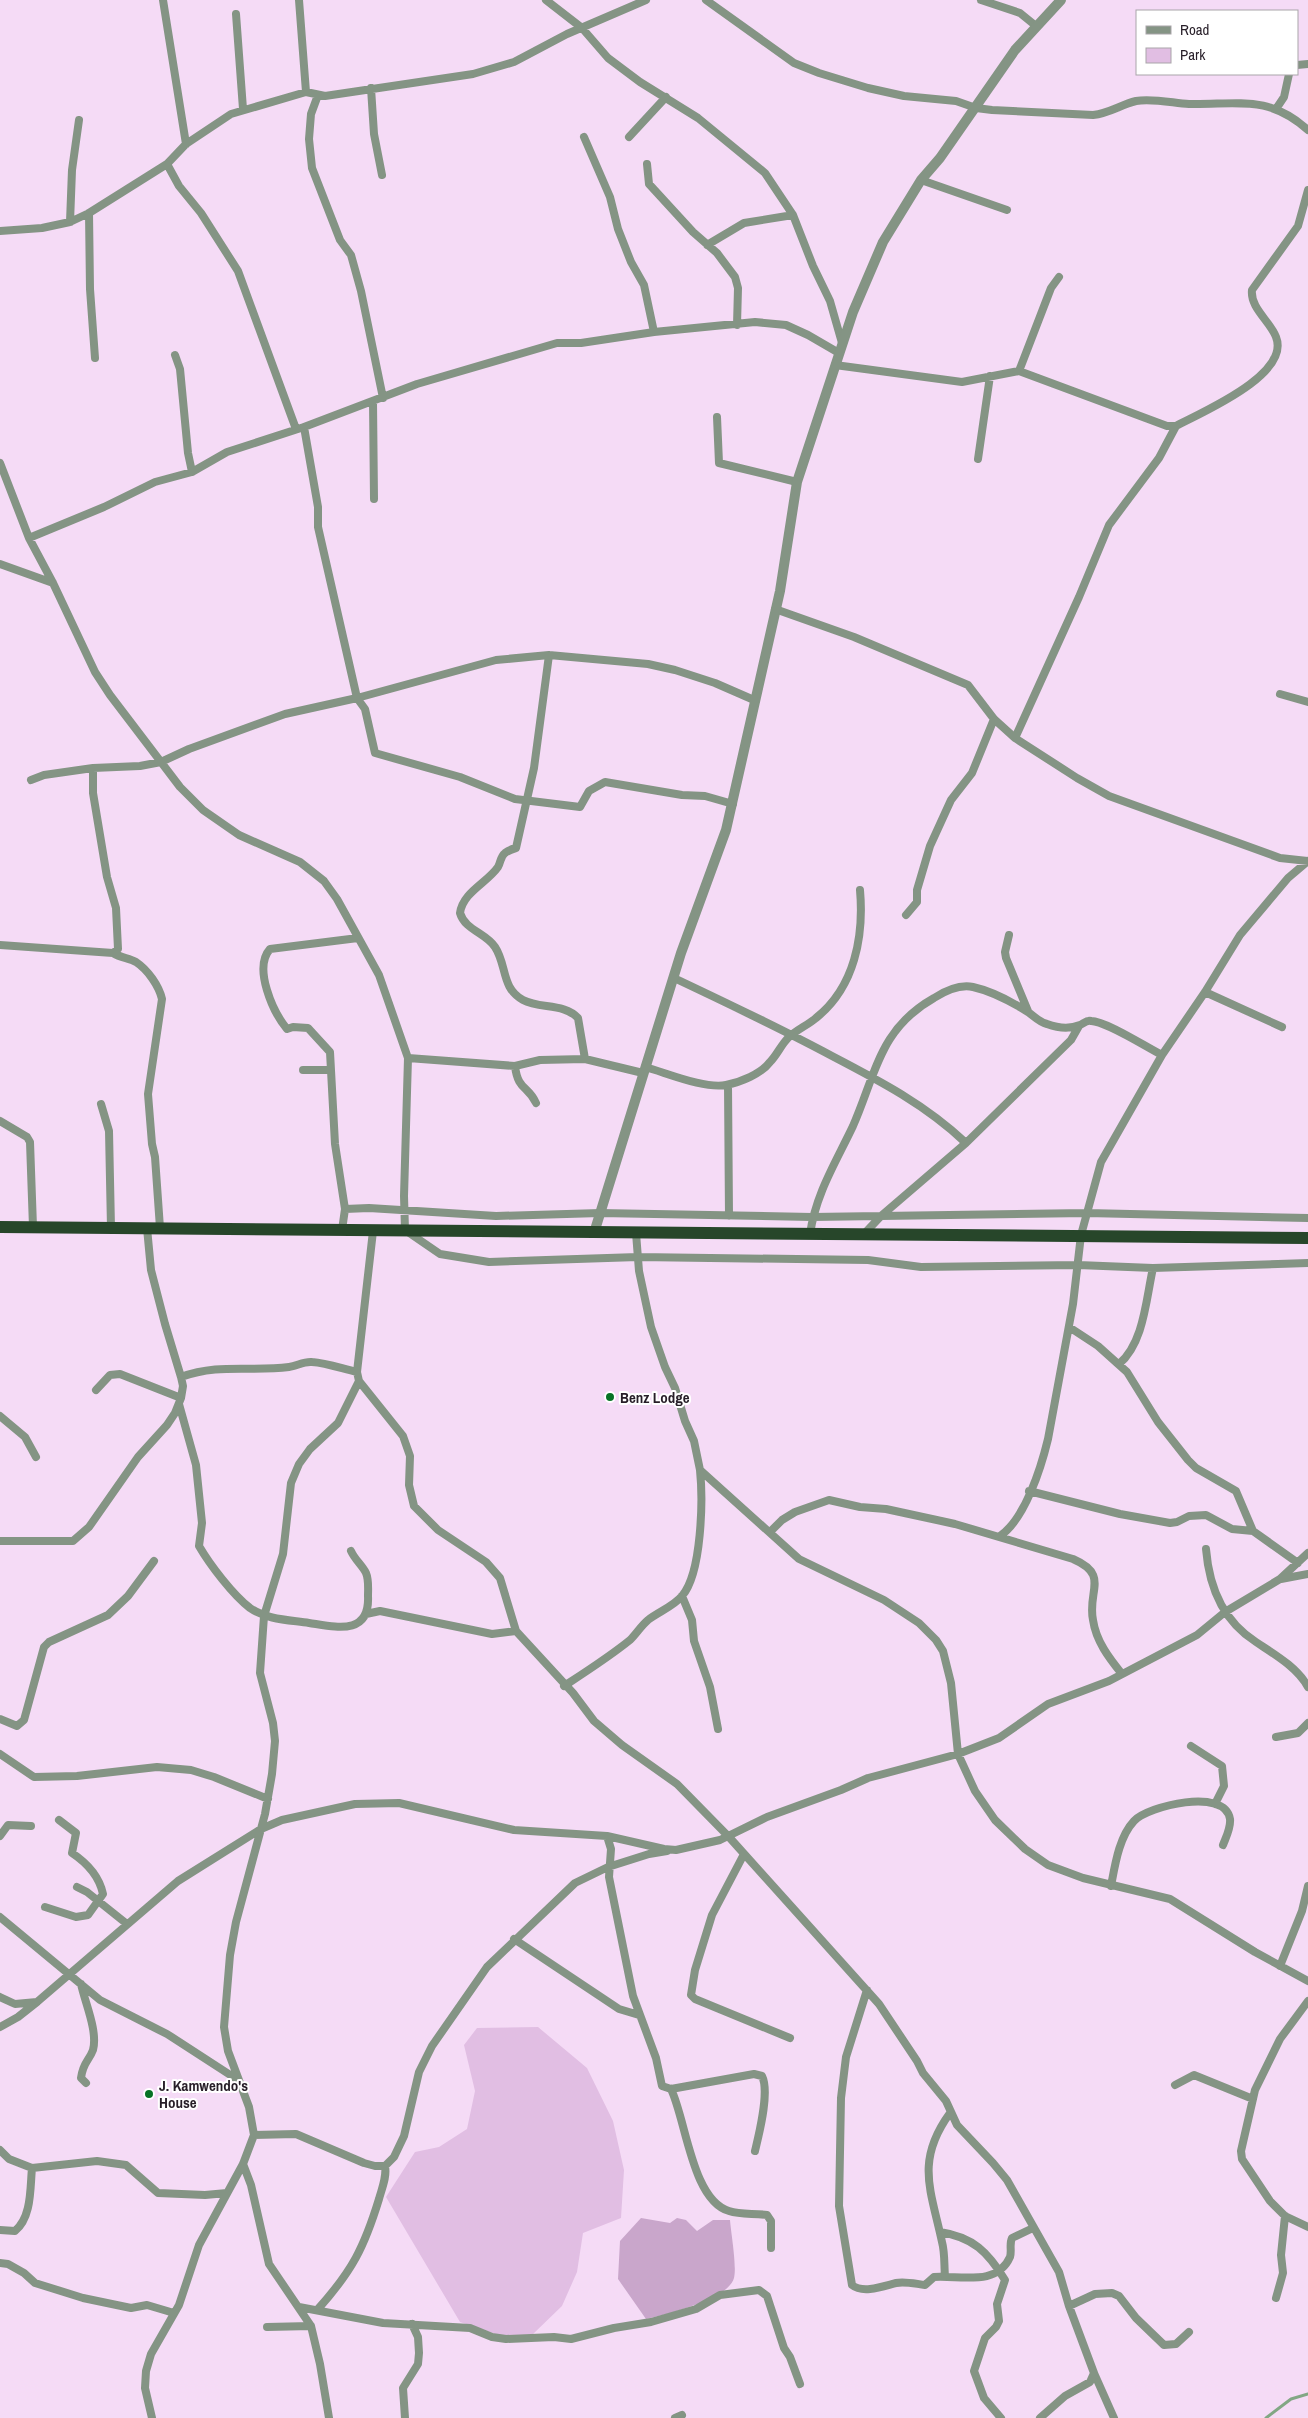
<svg xmlns="http://www.w3.org/2000/svg" width="1308" height="2418" viewBox="0 0 1308 2418" font-family="'Archivo Narrow',sans-serif">
	<style>
		.green { fill: #e1bee3 }
		.forest { fill: #c9a6cb }
		.lines { fill: none; stroke-linecap: round; stroke-linejoin: round }
		.stream { stroke: #82a784; stroke-width: 3 }
		.minor { stroke: #849484; stroke-width: 8 }
		.tertiary { stroke: #849484; stroke-width: 10 }
		.trunk { stroke: #27462a; stroke-width: 12 }
		.poi-dot { fill: #077325; stroke: #fff; stroke-width: 2 }
		.labels { text-anchor: middle; dominant-baseline: central; stroke-width: 4; stroke-linejoin: round; paint-order: stroke }
		.poi-label { font-size: 15px; font-weight: bold; fill: #271e28; stroke: #fff; text-anchor: start }
	</style>
	<rect width="100%" height="100%" fill="#f5dbf6"/>
	<path class="green" d="M 538,2027 L 587,2068 L 613,2121 L 624,2170 L 621,2218 L 583,2233 L 577,2272 L 562,2306 L 532,2335 L 502,2336 L 460,2322 L 386,2197 L 415,2152 L 439,2147 L 467,2129 L 475,2091 L 464,2045 L 477,2028 Z"/>
	<path class="forest" d="M 641,2218 L 670,2223 L 677,2218 L 686,2220 L 697,2231 L 713,2220 L 730,2220 C 731,2233 737,2266 734,2278 C 729,2299 665,2315 646,2319 L 618,2279 L 620,2241 Z"/>
	<g class="lines">
		<path class="stream" d="M 1266,2418 L 1291,2399 L 1308,2394"/>
		<path class="minor" d="M 163,0 L 186,144
			M 299,0 L 306,92
			M 546,0 L 582,28 L 608,58 L 640,82 L 698,118 L 765,173 L 793,215 L 813,266 L 830,301 L 842,343
			M 706,0 L 794,63 L 819,73 L 868,88 L 904,96 L 956,101 L 976,108 L 992,110 L 1093,115 C 1110,113 1120,105 1136,101 C 1152,98 1173,103 1189,104 C 1237,105 1268,94 1308,130
			M 981,0 L 1020,13 L 1036,26
			M 236,14 L 243,109
			M 1297,65 L 1308,64
			M 371,88 L 374,134 L 382,175
			M 318,95 L 311,114 L 309,139 L 312,168 L 340,240 L 351,255 L 361,291 L 383,398
			M 1276,109 L 1284,97 L 1289,74
			M 584,137 L 610,197 L 618,229 L 631,262 L 644,285 L 654,332
			M 629,137 L 666,97
			M 167,164 L 179,186 L 201,213 L 238,271 L 296,429
			M 647,164 L 649,184 L 693,232 L 717,253 L 735,277 L 738,288 L 737,325
			M 921,180 L 1007,210
			M 89,213 L 90,289 L 95,358
			M 70,222 L 72,170 L 79,120
			M 0,231 L 42,228 L 70,222 L 89,213 L 167,164 L 186,144 L 231,114 L 306,92 L 325,96 L 473,74 L 514,62 L 567,34 L 646,0
			M 707,245 L 744,223 L 793,215
			M 175,355 L 180,369 L 188,453 L 192,472
			M 835,365 L 962,382 L 1019,371 L 1167,426 L 1176,426 C 1200,413 1291,375 1276,337 C 1270,321 1250,308 1252,290 L 1298,226 L 1308,190
			M 1019,371 L 1051,288 L 1059,277
			M 373,402 L 374,499
			M 717,417 L 719,463 L 797,482
			M 304,427 L 318,507 L 318,527 L 357,698 L 365,709 L 375,753 L 460,777 L 515,799 L 580,807 L 589,791 L 605,782 L 682,795 L 705,796 L 733,804
			M 978,459 L 990,376
			M 0,463 L 29,538 L 53,583 L 95,672 L 110,695 L 180,787 L 203,810 L 239,835 L 300,862 L 324,881 L 337,899 L 379,975 L 408,1058 L 404,1196 L 405,1230 L 440,1254 L 489,1262 L 638,1257 L 868,1260 L 921,1267 L 1078,1265 L 1153,1268 L 1308,1263
			M 29,538 L 104,507 L 155,482 L 192,472 L 227,452 L 304,427 L 417,384 L 557,343 L 581,343 L 654,332 L 755,322 L 786,325 L 808,335 L 839,353
			M 0,564 L 53,583
			M 775,609 L 854,637 L 968,685 L 994,719 L 1015,738 L 1077,778 L 1109,796 L 1280,858 L 1308,861
			M 549,655 L 534,768 L 516,848 C 512,849 509,850 505,853 C 500,857 501,862 498,867 C 487,883 463,892 460,913 C 465,930 486,933 495,947 C 507,965 501,988 523,1000 C 540,1009 564,1003 578,1018 L 585,1059
			M 1280,694 L 1308,702
			M 1015,738 L 1079,597 L 1109,525 L 1159,458 L 1176,426
			M 31,780 L 44,775 L 93,768 L 140,766 L 161,762 L 189,749 L 285,714 L 357,698 L 496,660 L 549,655 L 648,664 L 675,670 L 715,683 L 754,700
			M 906,915 L 917,902 L 917,890 L 930,846 L 951,800 L 972,773 L 994,719
			M 1009,935 L 1005,952 L 1006,958 L 1028,1011
			M 0,945 L 113,953 L 118,949 L 116,908 L 107,877 L 93,793 L 93,768
			M 113,953 C 121,958 129,958 136,962 C 148,970 159,986 162,999 L 148,1094 L 152,1144 L 155,1157 L 160,1228
			M 674,978 C 727,1003 780,1028 832,1056 C 880,1081 926,1105 966,1143
			M 1205,992 L 1282,1027
			M 408,1058 L 515,1066 L 540,1060 L 585,1059 L 643,1073
			M 515,1066 C 518,1091 528,1085 536,1103
			M 645,1067 C 667,1073 704,1089 726,1085 C 741,1082 761,1074 770,1062 C 777,1055 781,1045 788,1038 C 796,1030 808,1025 816,1018 C 855,987 864,936 860,890
			M 303,1070 L 331,1070
			M 728,1085 L 729,1216
			M 101,1104 L 109,1131 L 111,1228
			M 0,1121 L 27,1137 L 30,1142 L 33,1227
			M 345,1209 L 369,1208 L 496,1216 L 600,1213 L 812,1217 L 1087,1213 L 1308,1218
			M 342,1230 L 345,1209 L 335,1144 L 330,1052 L 308,1028 L 293,1027 L 287,1029 C 273,1012 253,968 270,949 L 358,938
			M 373,1231 L 357,1372 L 359,1381 L 403,1436 L 410,1456 L 409,1485 L 414,1506 L 438,1530 L 486,1562 L 500,1578 L 516,1631 L 573,1693 L 594,1721 L 622,1745 L 677,1784 L 729,1837 L 879,2004 L 917,2061 L 923,2073 L 946,2101 L 957,2125 L 993,2163 L 1007,2180 L 1059,2272 L 1069,2306 L 1094,2373 L 1090,2382 L 1065,2396 L 1040,2418
			M 636,1233 L 639,1271 L 651,1327 L 665,1367 L 675,1388 L 685,1421 L 694,1441 L 700,1470 L 799,1559 L 884,1600 L 919,1623 L 936,1640 L 943,1651 L 951,1683 L 958,1754 L 975,1791 L 995,1820 L 1025,1849 L 1048,1865 L 1083,1878 L 1170,1899 L 1255,1952 L 1308,1981
			M 810,1234 C 816,1193 836,1162 853,1126 C 876,1074 879,1029 934,998 C 945,991 959,984 973,987 C 991,991 1012,1002 1028,1012 C 1035,1017 1039,1022 1047,1024 C 1058,1028 1070,1029 1080,1025 C 1084,1023 1087,1020 1091,1021 C 1106,1021 1146,1047 1162,1055
			M 864,1234 L 881,1216 L 966,1143 L 1071,1040 L 1079,1026
			M 1069,1327 L 1098,1346 L 1127,1372 L 1158,1422 L 1188,1460 L 1196,1468 L 1236,1491 L 1253,1531 L 1298,1563
			M 1119,1364 C 1144,1343 1146,1299 1153,1268
			M 181,1377 C 219,1363 251,1372 289,1367 C 297,1366 304,1361 312,1362 C 327,1363 343,1369 357,1372
			M 96,1390 L 110,1375 L 120,1374 L 181,1398
			M 179,1404 L 196,1465 L 202,1523 L 199,1546 C 210,1565 233,1595 250,1608 C 267,1620 290,1620 309,1623 C 336,1627 370,1636 368,1596 C 368,1589 369,1580 366,1573 C 362,1565 355,1560 351,1551
			M 0,1416 L 25,1437 L 36,1457
			M 1029,1491 L 1120,1514 L 1170,1523 L 1177,1522 L 1189,1516 L 1206,1515 L 1232,1529 L 1253,1531
			M 770,1532 L 782,1520 L 795,1512 L 829,1500 L 860,1507 L 886,1509 L 955,1524 L 1073,1559 C 1110,1575 1087,1591 1093,1620 C 1096,1641 1109,1658 1122,1674
			M 1000,1536 C 1025,1519 1041,1468 1048,1439 L 1073,1304 L 1081,1235 L 1101,1162 L 1162,1055 L 1205,992 L 1240,935 L 1288,878 L 1308,861
			M 0,1541 L 73,1541 L 89,1527 L 138,1457 L 167,1425 L 175,1413 L 181,1398 L 183,1386 L 181,1377 L 165,1324 L 151,1270 L 147,1228
			M 1206,1549 C 1209,1586 1223,1621 1256,1642 C 1274,1654 1297,1667 1308,1687
			M 1281,1579 L 1308,1574
			M 682,1596 L 692,1620 L 694,1641 L 710,1687 L 718,1729
			M 366,1614 L 380,1611 L 492,1634 L 516,1631
			M 564,1686 C 587,1671 609,1657 630,1640 C 636,1634 641,1626 648,1620 C 658,1612 674,1606 682,1596 C 702,1573 703,1499 700,1470
			M 0,1719 L 17,1726 L 24,1720 L 44,1647 L 49,1642 L 108,1615 L 128,1596 L 154,1561
			M 1276,1737 L 1298,1733 L 1308,1723
			M 1191,1746 L 1222,1766 L 1224,1786 L 1215,1804
			M 0,1754 L 34,1777 L 77,1776 L 157,1767 L 191,1770 L 214,1777 L 268,1799
			M 0,1836 L 8,1825 L 31,1826
			M 607,1836 L 611,1849 L 609,1877 L 633,1996 L 656,2058 L 662,2086 L 671,2089 L 754,2074 L 762,2076 C 770,2092 759,2134 755,2151
			M 744,1854 L 712,1915 L 695,1970 L 691,1995 L 695,1999 L 790,2038
			M 1111,1886 C 1115,1865 1119,1837 1134,1821 C 1148,1806 1225,1787 1230,1819 C 1231,1828 1226,1837 1223,1845
			M 77,1887 L 87,1892 L 127,1924
			M 45,1907 L 76,1917 L 88,1915 L 103,1894 C 99,1875 87,1863 72,1853 L 76,1833 L 59,1820
			M 0,1917 L 100,2000 L 167,2034 L 238,2080
			M 514,1939 L 619,2009 L 639,2015
			M 1280,1966 L 1302,1911 L 1308,1886
			M 81,1984 C 85,2003 98,2031 93,2050 C 89,2061 83,2062 81,2078 L 86,2083
			M 867,1990 L 846,2057 L 841,2098 L 839,2206 L 852,2285 C 863,2294 884,2286 896,2283 C 905,2281 916,2284 925,2285 L 934,2277 C 959,2275 997,2287 1010,2257 C 1012,2251 1009,2244 1012,2238 L 1033,2228
			M 0,1997 L 15,2004 L 37,2002
			M 1308,2001 L 1280,2039 L 1255,2090 L 1241,2151 L 1242,2159 L 1270,2201 L 1285,2216 L 1308,2227
			M 0,2027 L 18,2017 L 37,2002 L 178,1881 L 261,1829 L 282,1820 L 355,1804 L 399,1803 L 514,1830 L 607,1836 L 664,1849 L 676,1850 L 720,1840 L 767,1817 L 841,1790 L 868,1778 L 958,1754 L 999,1738 L 1048,1704 L 1109,1681 L 1197,1635 L 1225,1612 L 1280,1579 L 1308,1553
			M 1175,2085 L 1194,2075 L 1253,2099
			M 671,2089 C 686,2120 692,2200 729,2211 C 741,2215 754,2213 767,2215 L 771,2221 L 771,2248
			M 254,2135 L 296,2134 L 364,2163 L 375,2166 L 385,2166 L 394,2157 L 404,2136 L 419,2072 L 432,2046 L 487,1967 L 575,1883 L 608,1867 L 649,1854 L 667,1851
			M 0,2150 L 9,2159 L 32,2168 L 97,2161 L 126,2165 L 158,2193 L 205,2195 L 227,2193
			M 243,2164 L 251,2185 L 269,2264 L 311,2326 L 320,2364 L 329,2418
			M 0,2230 L 15,2231 C 32,2217 30,2188 32,2168
			M 940,2232 C 973,2237 988,2252 1005,2280 L 997,2304 L 999,2321 L 996,2327 L 985,2338 L 974,2371 L 984,2398 L 1001,2418
			M 0,2263 L 8,2264 L 24,2273 L 35,2283 L 83,2298 L 131,2308 L 147,2305 L 174,2313
			M 945,2276 C 944,2265 945,2253 942,2242 C 931,2190 915,2161 950,2113
			M 1276,2298 L 1283,2273 L 1281,2255 L 1285,2216
			M 1069,2306 L 1095,2294 L 1112,2293 L 1119,2296 L 1136,2318 L 1164,2345 L 1176,2344 L 1189,2332
			M 299,2307 L 383,2323 L 470,2328 L 492,2337 L 506,2339 L 554,2337 L 571,2339 L 614,2328 L 651,2322 L 696,2309 L 720,2295 L 759,2290 L 767,2296 L 784,2348 L 790,2357 L 800,2384
			M 318,2309 C 352,2271 364,2248 379,2199 C 382,2188 387,2177 385,2166
			M 267,2327 L 311,2326
			M 1094,2373 L 1114,2418
			M 152,2418 L 145,2388 L 146,2371 L 151,2354 L 179,2305 L 199,2245 L 243,2164 L 254,2135 L 249,2107 L 228,2051 L 224,2027 L 230,1955 L 236,1922 L 265,1814 L 272,1774 L 275,1741 L 273,1723 L 260,1673 L 264,1616 L 283,1554 L 291,1483 L 299,1464 L 310,1449 L 338,1423 L 359,1381
			M 405,2418 L 403,2388 L 418,2364 L 419,2353 L 418,2337 L 412,2324
			M 675,2418 L 682,2415"/>
		<path class="tertiary" d="M 594,1233 L 681,953 L 726,830 L 780,591 L 797,482 L 853,312 L 883,242 L 921,180 L 940,158 L 1015,50 L 1061,0"/>
		<path class="trunk" d="M 0,1227 L 1308,1238"/>
	</g>
	<g class="poi-dot">
		<circle cx="610" cy="1397" r="5"/>
		<circle cx="149" cy="2094" r="5"/>
	</g>
	<g class="labels">
		<g class="poi-label">
			<text x="620" y="1397">Benz Lodge</text>
			<text x="159" y="2085">J. Kamwendo's<tspan x="159" dy="17">House</tspan></text>
		</g>
	</g>
	<rect x="1136" y="10" width="162" height="65" fill="#ffffff" stroke="#a9a5a9"/>
	<rect x="1146" y="26" width="25" height="8" fill="#849484" stroke="#a9a5a9"/>
	<text x="1180" y="35" font-size="15" fill="#271e28">Road</text>
	<rect x="1146" y="48" width="25" height="15" fill="#e1bee3" stroke="#a9a5a9"/>
	<text x="1180" y="60" font-size="15" fill="#271e28">Park</text>
</svg>
